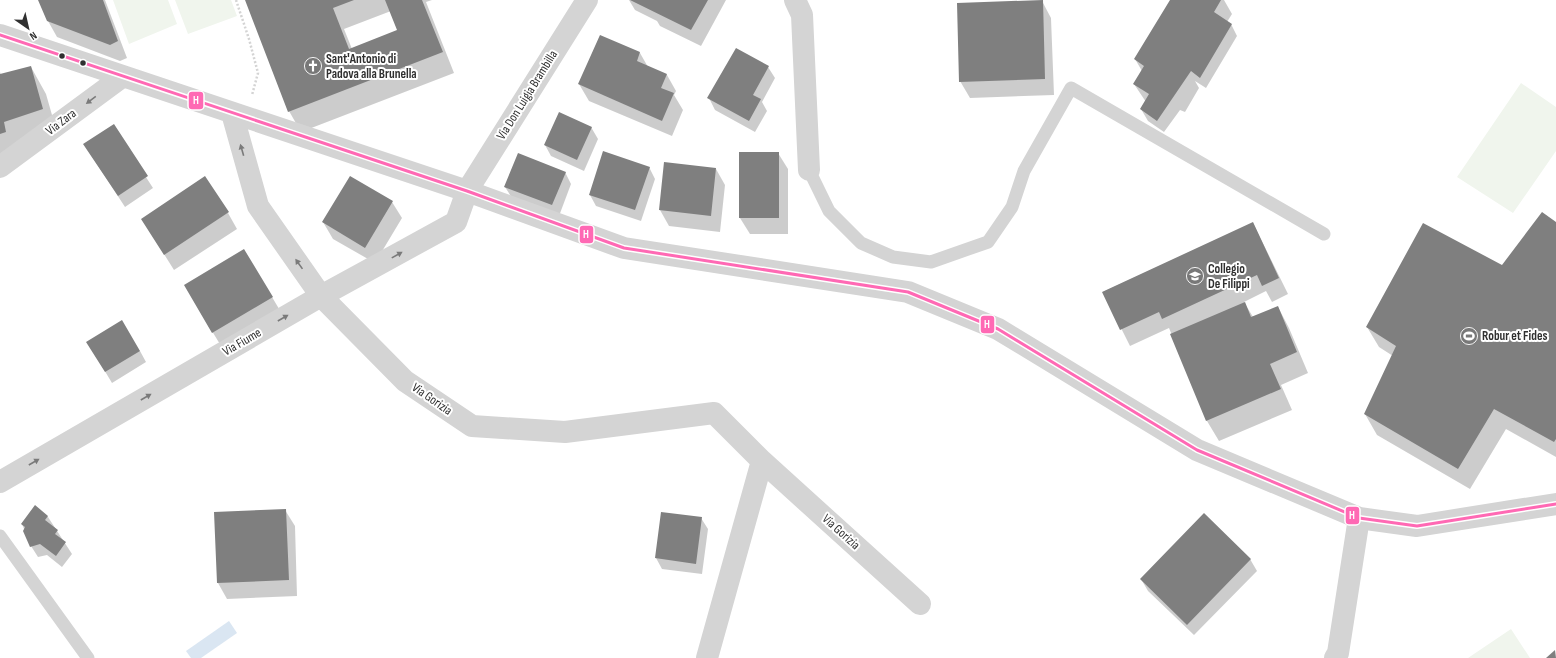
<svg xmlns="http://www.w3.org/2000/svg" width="1556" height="658" viewBox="0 0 1556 658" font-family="'Sofia Sans Condensed',sans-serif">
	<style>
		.park { fill: #f0f5ed }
		.water { fill: #dae6f2 }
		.shadow { fill: #0003; fill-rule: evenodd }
		.building { fill: #7f7f7f }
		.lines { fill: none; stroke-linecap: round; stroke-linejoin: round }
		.path { stroke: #d4d4d4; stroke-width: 2.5; stroke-dasharray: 2 2; stroke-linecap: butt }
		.lane { stroke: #d4d4d4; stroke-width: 13 }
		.street { stroke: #d4d4d4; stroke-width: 22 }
		.bus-1-casing { stroke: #fff; stroke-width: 6 }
		.bus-1 { stroke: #ff69b4; stroke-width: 3 }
		.oneway { fill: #7a7a7a }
		.bus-dot { fill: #303030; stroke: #fff; stroke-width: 1.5 }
		.labels { text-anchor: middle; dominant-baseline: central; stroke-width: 4; stroke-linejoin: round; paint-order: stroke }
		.poi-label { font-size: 13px; font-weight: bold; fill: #303030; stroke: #fff; text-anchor: start }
		.street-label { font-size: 13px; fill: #303030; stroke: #fff }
		.line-badge { stroke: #fff; stroke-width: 1.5 }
		.badge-label { font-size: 11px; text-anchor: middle; font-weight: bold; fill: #fff }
	</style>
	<rect width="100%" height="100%" fill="#fff"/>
	<path class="park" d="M 113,0 L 168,0 L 177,24 L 129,44 Z
		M 175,0 L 231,0 L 237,16 L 188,34 Z
		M 1521,83 L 1556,107 L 1556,151 L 1513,213 L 1457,177 Z
		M 1511,629 L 1530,658 L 1468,658 Z"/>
	<path class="water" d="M 229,621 L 237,633 L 201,658 L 191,658 L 186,651 Z"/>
	<path class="shadow" d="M 40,0 L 105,0 L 127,58 L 120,61 L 57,37 L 48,21 Z
		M 246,0 L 432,0 L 426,2 L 454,73 L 301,132 L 289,111 ZM 391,11 L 398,31 L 352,49 L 344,29 Z
		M 629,0 L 726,0 L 701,46 L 660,26 L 657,21 L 635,10 Z
		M 1171,0 L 1224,0 L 1232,14 L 1227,22 L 1231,24 L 1237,36 L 1206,88 L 1195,81 L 1199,88 L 1185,112 L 1180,110 L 1164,132 L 1148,121 L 1141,109 L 1146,102 L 1134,84 L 1142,71 L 1135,59 Z
		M 1042,1 L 1051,18 L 1054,95 L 970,98 L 960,81 Z
		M 600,36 L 640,53 L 648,67 L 667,75 L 676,91 L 674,95 L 683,110 L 672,136 L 589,101 L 579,84 Z
		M 31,67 L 46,94 L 58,136 L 0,165 L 0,72 L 1,75 Z
		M 768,67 L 775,78 L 762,102 L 767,111 L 755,132 L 715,110 L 709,98 Z
		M 113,126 L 153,188 L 125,207 L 91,155 Z
		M 591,127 L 598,139 L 584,171 L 551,156 L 545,145 Z
		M 778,153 L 788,169 L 788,234 L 750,234 L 740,218 Z
		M 649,167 L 655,179 L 641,221 L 596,206 L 590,195 Z
		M 716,169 L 725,185 L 720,232 L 669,226 L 660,210 Z
		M 565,172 L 571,184 L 559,216 L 512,198 L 505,187 Z
		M 392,202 L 402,218 L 375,263 L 333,239 L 323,222 Z
		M 228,213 L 237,229 L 174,270 L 142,219 Z
		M 1253,223 L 1288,294 L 1272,302 L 1266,291 L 1244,302 L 1253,317 L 1278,307 L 1289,328 L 1308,373 L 1281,385 L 1292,410 L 1219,441 L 1207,421 L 1169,328 L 1130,346 L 1103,292 Z
		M 1556,224 L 1556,457 L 1506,429 L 1470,489 L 1377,435 L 1365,414 L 1393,356 L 1379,347 L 1367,327 L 1502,266 Z
		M 272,297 L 288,324 L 229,359 L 201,313 Z
		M 140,351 L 146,362 L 112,383 L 94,353 Z
		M 35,507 L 48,517 L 72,554 L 62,567 L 47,555 L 38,557 L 31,546 L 22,524 Z
		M 285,510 L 295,526 L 297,596 L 227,599 L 218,583 Z
		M 662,513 L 701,518 L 708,529 L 702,574 L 662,569 L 656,558 Z
		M 1250,559 L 1257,571 L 1194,635 L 1148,591 L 1141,579 Z"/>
	<path class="building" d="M 38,0 L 103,0 L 118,41 L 110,45 L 47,21 Z
		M 245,0 L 354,0 L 333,8 L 349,49 L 397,30 L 385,0 L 422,0 L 443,52 L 288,112 Z
		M 630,0 L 708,0 L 691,30 Z
		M 1043,0 L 1045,79 L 959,82 L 957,3 Z
		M 1170,0 L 1221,0 L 1214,12 L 1232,24 L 1200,78 L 1191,71 L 1157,121 L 1140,109 L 1149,94 L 1133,84 L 1144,66 L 1134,59 Z
		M 600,35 L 640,52 L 637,61 L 667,74 L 661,88 L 674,93 L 662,121 L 578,84 Z
		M 736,48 L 769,66 L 753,95 L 761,99 L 749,121 L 707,98 Z
		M 31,66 L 43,109 L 4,122 L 6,132 L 0,134 L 0,74 Z
		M 559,112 L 592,127 L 577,160 L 544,145 Z
		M 114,124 L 148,176 L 118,196 L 83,144 Z
		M 603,151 L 650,167 L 635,210 L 589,195 Z
		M 739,152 L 779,152 L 779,218 L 739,218 Z
		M 518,153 L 566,172 L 552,205 L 504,187 Z
		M 664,162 L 716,168 L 711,216 L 659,210 Z
		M 205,176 L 229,212 L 164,255 L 141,219 Z
		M 350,176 L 393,201 L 365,248 L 322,222 Z
		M 1542,212 L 1556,222 L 1556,439 L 1554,442 L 1494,409 L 1458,469 L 1364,414 L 1396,346 L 1366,327 L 1423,223 L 1502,265 Z
		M 1253,222 L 1279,278 L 1262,286 L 1257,275 L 1162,319 L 1159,312 L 1120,330 L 1102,292 Z
		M 244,249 L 273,297 L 212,333 L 184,285 Z
		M 1245,302 L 1251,317 L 1278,306 L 1297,352 L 1270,364 L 1281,389 L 1206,421 L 1170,334 Z
		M 122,320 L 140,351 L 105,372 L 86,342 Z
		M 35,505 L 48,516 L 45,520 L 58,530 L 55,534 L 66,542 L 56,556 L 40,544 L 30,547 L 23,531 L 25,527 L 21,524 Z
		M 286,509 L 289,580 L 217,583 L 214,512 Z
		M 661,512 L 702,517 L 696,564 L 655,558 Z
		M 1204,513 L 1251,559 L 1187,625 L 1140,579 Z
		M 1555,650 L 1556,658 L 1546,658 Z"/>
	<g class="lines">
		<path class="path" d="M 236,0 L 249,39 L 258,73 L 252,95"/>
		<path class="lane" d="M 809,170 L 829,211 L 861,243 L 893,257 L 931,262 L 988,242 L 1012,207 L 1024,171 L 1071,88 L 1324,234
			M 0,536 L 88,658"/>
		<path class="street" d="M 795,0 L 802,15 L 809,170
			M 0,35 L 467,191 L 624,248 L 908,292 L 998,329 L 1197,450 L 1359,518 L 1417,526 L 1556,504
			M 232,113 L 258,206 L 321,296 L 405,381 L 472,426 L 565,432 L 714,413 L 762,461 L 920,604
			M 0,167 L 122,77
			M 0,482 L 321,296 L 456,222 L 467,191 L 587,0
			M 707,658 L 762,461
			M 1335,658 L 1338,653 L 1359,518"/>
		<g class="bus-1-casing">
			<path id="bus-1" d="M 0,35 L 467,191 L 624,248 L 908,292 L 998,329 L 1197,450 L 1359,518 L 1417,526 L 1556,504"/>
		</g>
		<use href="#bus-1" class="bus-1"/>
	</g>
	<defs><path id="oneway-solid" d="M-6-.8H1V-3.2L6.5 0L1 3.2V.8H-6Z"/></defs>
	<g class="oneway">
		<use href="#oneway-solid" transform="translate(91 100) rotate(143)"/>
		<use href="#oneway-solid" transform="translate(242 150) rotate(-106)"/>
		<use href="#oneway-solid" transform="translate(397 255) rotate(-29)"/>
		<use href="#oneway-solid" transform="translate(299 264) rotate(-125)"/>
		<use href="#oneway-solid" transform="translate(283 318) rotate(-30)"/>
		<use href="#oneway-solid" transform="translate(146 397) rotate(-30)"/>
		<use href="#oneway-solid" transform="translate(34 462) rotate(-30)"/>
	</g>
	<defs>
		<g id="church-disc" transform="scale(0.9)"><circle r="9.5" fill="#787878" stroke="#fff"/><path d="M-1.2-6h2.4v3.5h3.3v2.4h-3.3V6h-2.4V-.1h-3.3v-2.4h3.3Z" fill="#fff"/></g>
		<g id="school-disc" transform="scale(0.9)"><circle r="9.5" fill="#787878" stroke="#fff"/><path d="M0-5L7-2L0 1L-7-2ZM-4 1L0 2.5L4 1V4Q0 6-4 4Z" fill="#fff"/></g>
		<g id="stadium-disc" transform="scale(0.9)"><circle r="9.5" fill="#787878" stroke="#fff"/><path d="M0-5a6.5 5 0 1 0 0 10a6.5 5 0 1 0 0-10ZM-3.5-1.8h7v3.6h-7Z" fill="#fff"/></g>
	</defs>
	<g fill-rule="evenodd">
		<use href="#church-disc" x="313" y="66"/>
		<use href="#school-disc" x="1195" y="276"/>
		<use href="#stadium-disc" x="1469" y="336"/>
	</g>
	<g class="bus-dot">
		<circle cx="62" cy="56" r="3.5"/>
		<circle cx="83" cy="63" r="3.5"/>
	</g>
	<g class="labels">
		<g class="poi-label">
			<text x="326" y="59">Sant'Antonio di<tspan x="326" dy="15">Padova alla Brunella</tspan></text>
			<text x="1208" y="269">Collegio<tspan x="1208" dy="15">De Filippi</tspan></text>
			<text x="1482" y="336">Robur et Fides</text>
		</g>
		<g class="street-label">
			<text transform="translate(527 95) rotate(-58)">Via Don Luigia Brambilla</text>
			<text transform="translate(61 122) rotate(-37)">Via Zara</text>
			<text transform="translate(242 342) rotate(-30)">Via Fiume</text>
			<text transform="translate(432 399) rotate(35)">Via Gorizia</text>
			<text transform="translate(841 532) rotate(42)">Via Gorizia</text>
		</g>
	</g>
	<g class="line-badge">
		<rect x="188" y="91" width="16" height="19" rx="4" fill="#ff69b4"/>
		<rect x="579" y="225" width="15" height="19" rx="4" fill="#ff69b4"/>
		<rect x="980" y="315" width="15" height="19" rx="4" fill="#ff69b4"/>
		<rect x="1345" y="506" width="15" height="19" rx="4" fill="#ff69b4"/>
	</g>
	<g class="badge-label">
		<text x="196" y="104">H</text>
		<text x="586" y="238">H</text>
		<text x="987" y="328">H</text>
		<text x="1352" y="519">H</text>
	</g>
	<g transform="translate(28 28) rotate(146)" stroke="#ffffff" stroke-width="3" paint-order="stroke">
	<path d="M0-3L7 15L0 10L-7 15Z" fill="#303030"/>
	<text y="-6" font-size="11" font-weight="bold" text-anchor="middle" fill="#303030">N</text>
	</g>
</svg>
